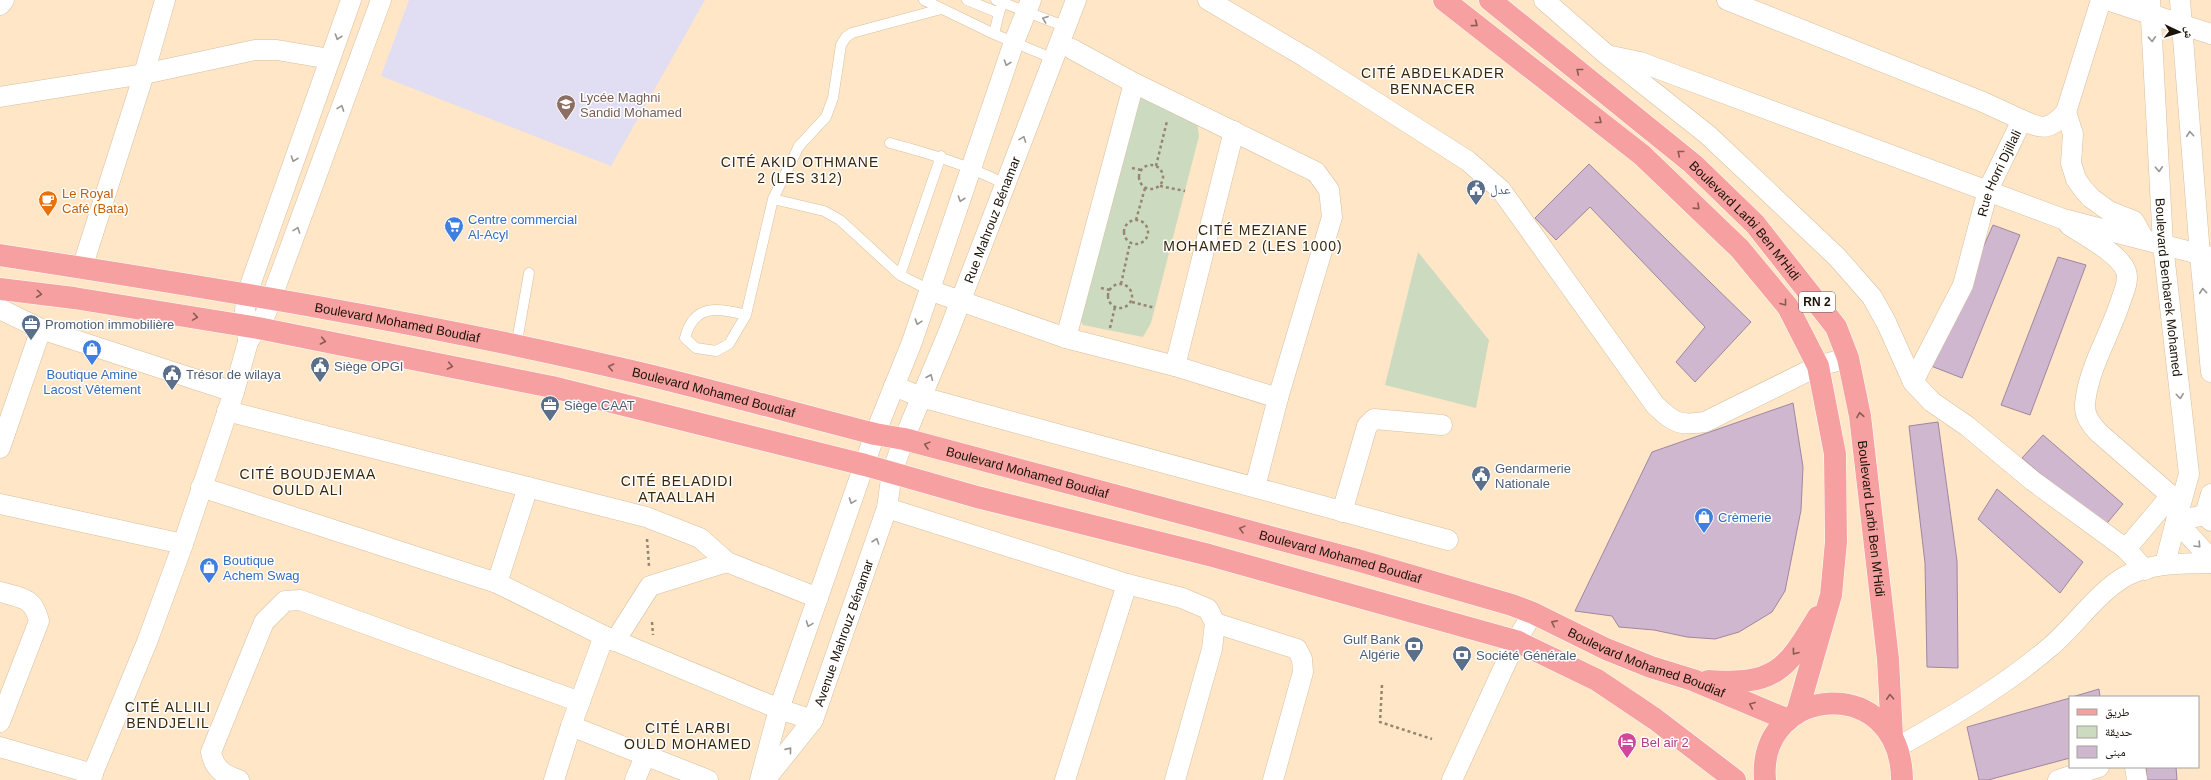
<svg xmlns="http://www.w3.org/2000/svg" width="2211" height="780" viewBox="0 0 2211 780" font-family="Arial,'Noto Naskh Arabic',sans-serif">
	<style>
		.education { fill: #e1ddf3 }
		.green { fill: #ccdbc0 }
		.building { fill: #cfb7cf; stroke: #a186a1 }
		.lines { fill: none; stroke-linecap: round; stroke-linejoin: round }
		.service-casing { stroke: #d6bfa0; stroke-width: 11 }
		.minor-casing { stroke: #d6bfa0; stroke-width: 21 }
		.primary-casing { stroke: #fff; stroke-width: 23 }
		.path { stroke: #97866f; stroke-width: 2.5; stroke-dasharray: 3 3; stroke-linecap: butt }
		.service { stroke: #fff; stroke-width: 10 }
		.minor { stroke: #fff; stroke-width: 20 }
		.primary { stroke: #f7a0a1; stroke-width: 22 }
		.oneway { stroke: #999590 }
		.oneway2 { stroke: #8a5a54 }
		.labels { text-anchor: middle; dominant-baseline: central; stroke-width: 3; stroke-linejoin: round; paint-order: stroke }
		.shield { fill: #fff; stroke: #605a52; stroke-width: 1 }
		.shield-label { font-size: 12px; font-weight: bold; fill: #1c1308 }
		.education-label { font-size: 13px; fill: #785e54; stroke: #fff; text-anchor: start }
		.street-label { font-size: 13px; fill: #1c1308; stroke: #fff }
		.service-label { font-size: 13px; fill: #4e5e75; stroke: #fff; text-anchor: start }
		.food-label { font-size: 13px; fill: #c56008; stroke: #fff; text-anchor: start }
		.shop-label { font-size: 13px; fill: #366cbe; stroke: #fff; text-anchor: start }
		.hotel-label { font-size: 13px; fill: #b23c85; stroke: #fff; text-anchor: start }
		.neighbourhood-label { font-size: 14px; letter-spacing: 1px; fill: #38260a; stroke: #fff }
	</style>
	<rect width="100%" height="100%" fill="#fee6c6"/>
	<path class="education" d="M 409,0 L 705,0 L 611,166 L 381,76 Z"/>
	<path class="green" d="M 1143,97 L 1197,122 L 1199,136 L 1151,323 L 1143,337 L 1083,325 L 1076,314 L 1132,103 Z
		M 1418,252 L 1489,340 L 1476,408 L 1385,385 Z"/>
	<path class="building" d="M 1589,164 L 1751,322 L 1695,382 L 1676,362 L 1705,327 L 1590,207 L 1556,240 L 1535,218 Z
		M 1993,225 L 2020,235 L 1962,378 L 1931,366 Z
		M 2058,257 L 2086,265 L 2030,415 L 2001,405 Z
		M 1793,403 L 1803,467 L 1801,510 L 1785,591 L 1772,612 L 1739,632 L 1715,639 L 1687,637 L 1654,630 L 1619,627 L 1612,616 L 1575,611 L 1652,452 Z
		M 1938,422 L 1957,561 L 1958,668 L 1927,667 L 1925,563 L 1909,426 Z
		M 2043,435 L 2123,504 L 2103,528 L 2022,458 Z
		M 1997,489 L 2083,562 L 2060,593 L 1978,519 Z
		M 2099,689 L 2100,697 L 2072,697 Z
		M 2070,698 L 2070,758 L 1988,780 L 1979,780 L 1967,727 Z
		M 2146,767 L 2176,767 L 2177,780 L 2147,780 Z"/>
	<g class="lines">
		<g class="service-casing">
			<path id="service" d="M 924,0 L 994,34 L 999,13
				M 967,0 L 999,13 L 1001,7
				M 996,0 L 1066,27 L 1067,29
				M 994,34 L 1054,59 L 1057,57
				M 890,143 C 931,154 967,165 1005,184
				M 773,199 L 824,211 L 840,220 L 900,275 L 929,290
				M 900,275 L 941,156
				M 746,315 C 718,308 694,303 685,338 L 696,348 L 716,351 L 729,344 L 746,315 L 773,199 L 799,146 L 826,117 L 833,98 L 841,45 L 846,37 L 852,33 L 941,9
				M 516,347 L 529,273"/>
		</g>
		<g class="minor-casing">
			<g id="minor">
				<path d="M 1208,0 L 1305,57 L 1468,161 L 1501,190 L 1655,405 C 1674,423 1679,426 1705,422 L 1818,366 L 1848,358"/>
				<path d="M 1544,0 L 1607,55 L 1708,135 L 1837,257 L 1872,297 L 1886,322 L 1913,382 L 1932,402 L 1967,426 L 2033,481 L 2126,549 L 2145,570"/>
				<path d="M 1727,0 L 1983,102 L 2022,120"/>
				<path d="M 2107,0 L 2211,34"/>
				<path id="s1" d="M 2150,0 L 2163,245 L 2189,474 L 2176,521 L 2211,559"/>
				<path d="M 2180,0 L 2200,255 L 2211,372"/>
				<path d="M 0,5 L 4,0"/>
				<path d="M 1072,49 L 1134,83 L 1316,172 L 1329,190 L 1332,217 L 1278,398 L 1255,487"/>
				<path d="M 1611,56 L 1640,62 L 2063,219 L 2211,257"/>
				<path d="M 0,97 L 144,74 L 255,50 L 277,50 L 330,59"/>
				<path d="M 2066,112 L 2073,134 L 2071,163 L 2076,179 L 2083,189 L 2091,198 L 2109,211 L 2134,221 L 2144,239"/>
				<path d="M 2069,225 C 2085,236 2119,253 2126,271 C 2129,279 2125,289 2122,297 C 2112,331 2088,368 2085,404 C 2084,415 2091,425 2099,433 L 2168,493 L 2168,498 L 2163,505 L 2126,549"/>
				<path d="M 82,268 L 144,74 L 165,0"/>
				<path d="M 929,290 L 1066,338 L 1175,366 L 1278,398"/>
				<path d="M 0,309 L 41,329 L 234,392"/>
				<path d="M 1066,338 L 1134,83"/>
				<path d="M 248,342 L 245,310 L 247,294 L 351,0"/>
				<path d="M 1175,366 L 1234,131"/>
				<path id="s2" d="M 1913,382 L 1963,285 L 1988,190 L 2022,120 C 2043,130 2050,130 2066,112 L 2101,0"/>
				<path d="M 894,386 L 921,397 L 1448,540"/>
				<path d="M 227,411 L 646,517 L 700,538 L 727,562 L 818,598"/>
				<path d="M 0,448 L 41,329"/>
				<path d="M 201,487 L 497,583 L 604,636"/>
				<path d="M 2211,494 L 2205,515 L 2211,521"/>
				<path d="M 0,504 L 183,544"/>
				<path d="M 887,508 L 1127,584 L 1182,598 L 1208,609 L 1215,623 L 1212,649 L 1175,780"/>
				<path d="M 1342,512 L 1367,426 L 1374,419 L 1442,425"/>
				<path d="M 2165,564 L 2176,521 L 2205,515"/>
				<path d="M 497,583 L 528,487"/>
				<path d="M 0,592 C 22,598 33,597 39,621 L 0,722"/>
				<path d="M 1215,623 L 1297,649 L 1302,659 L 1303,672 L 1273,780"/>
				<path d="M 615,641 L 650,586 L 727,562"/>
				<path d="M 571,726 L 604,636 L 779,709 L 813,720"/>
				<path d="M 0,747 L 93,774"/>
				<path d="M 1898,747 C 1951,717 2003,687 2050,647 C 2074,627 2100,589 2128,575 C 2154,562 2183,564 2211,563"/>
				<path d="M 2135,767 L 2137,780"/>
				<path d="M 90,780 L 147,642 L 183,544 L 234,392 L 248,342 L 266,313 L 381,0"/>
				<path d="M 239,780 C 224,775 214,769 211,752 L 264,622 L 285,601 L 300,600 L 580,702"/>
				<path d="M 554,780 L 571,726 L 708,780"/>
				<path d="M 635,780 L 646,754"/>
				<path d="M 760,780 L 779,709 L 875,434 L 912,342 L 1014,42 L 1031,0"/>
				<path id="s3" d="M 765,780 L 813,720 L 887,508 L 892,472 L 904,439 L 949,331 L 1076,0"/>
				<path d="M 1065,780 L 1127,584"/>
				<path d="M 1452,780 L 1516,641 L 1533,613"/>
				<path d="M 2058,780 L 2099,767"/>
			</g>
		</g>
		<g class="primary-casing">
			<g id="primary">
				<path d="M 1444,0 L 1642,155 L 1740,249 L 1788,307 L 1818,366 L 1835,454 L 1836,542 L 1831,595 L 1797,713"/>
				<path id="s4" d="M 1490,0 L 1693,164 L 1755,224 L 1836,327 L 1848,358 L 1860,416 L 1888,659 L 1892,736"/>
				<path id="s5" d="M 0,255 C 214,288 429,323 640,373 C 719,392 797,414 875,434 L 904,439 L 1357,560 L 1512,605 L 1533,613 L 1606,649 L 1651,667 L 1693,680 L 1788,720"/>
				<path d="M 0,289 L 74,298 L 258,328 L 552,387 L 865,465 L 977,497 L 1209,555 L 1516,641 L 1597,680 L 1655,719 L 1735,780"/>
				<path d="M 1708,681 C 1774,685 1785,672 1818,617"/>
				<path d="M 1765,780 C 1757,684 1901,672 1902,780"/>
			</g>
		</g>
		<path class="path" d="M1139 177a12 12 0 1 1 24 0a12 12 0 1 1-24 0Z
			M 1156,166 L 1167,121
			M 1132,168 L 1141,170
			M 1160,186 L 1185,191
			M1124 232a12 12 0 1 1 24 0a12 12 0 1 1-24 0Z
			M 1136,220 L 1145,188
			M1108 296a12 12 0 1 1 24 0a12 12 0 1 1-24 0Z
			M 1121,284 L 1130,243
			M 1101,288 L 1110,290
			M 1132,302 L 1155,308
			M 1110,328 L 1115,307
			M 647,539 L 649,566
			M 652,622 L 653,635
			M 1382,685 L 1380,722 L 1432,739"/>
		<use href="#service" class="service"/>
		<use href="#minor" class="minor"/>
		<use href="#primary" class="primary"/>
	</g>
	<defs><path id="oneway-chevron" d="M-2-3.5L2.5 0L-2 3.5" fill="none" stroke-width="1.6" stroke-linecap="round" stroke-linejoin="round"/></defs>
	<g class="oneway">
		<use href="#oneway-chevron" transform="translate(1045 19) rotate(-160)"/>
		<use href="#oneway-chevron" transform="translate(338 37) rotate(109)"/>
		<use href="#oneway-chevron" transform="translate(2152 39) rotate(87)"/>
		<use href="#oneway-chevron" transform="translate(1007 63) rotate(109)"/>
		<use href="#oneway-chevron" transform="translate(341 108) rotate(-70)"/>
		<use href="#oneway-chevron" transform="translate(2190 134) rotate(-95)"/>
		<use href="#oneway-chevron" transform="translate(1023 139) rotate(-69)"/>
		<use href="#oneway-chevron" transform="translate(294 159) rotate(109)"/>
		<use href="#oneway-chevron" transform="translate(2159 169) rotate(87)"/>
		<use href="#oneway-chevron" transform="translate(961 199) rotate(109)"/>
		<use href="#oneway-chevron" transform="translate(297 230) rotate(-70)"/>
		<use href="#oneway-chevron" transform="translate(2203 291) rotate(-95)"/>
		<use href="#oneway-chevron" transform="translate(918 322) rotate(108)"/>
		<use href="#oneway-chevron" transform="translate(930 377) rotate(-67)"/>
		<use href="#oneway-chevron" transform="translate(2180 396) rotate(83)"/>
		<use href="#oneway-chevron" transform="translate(852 501) rotate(110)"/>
		<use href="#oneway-chevron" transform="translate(876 541) rotate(-71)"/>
		<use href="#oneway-chevron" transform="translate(2198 545) rotate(47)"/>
		<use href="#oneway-chevron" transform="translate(809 624) rotate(110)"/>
		<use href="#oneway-chevron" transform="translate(789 750) rotate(-51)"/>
	</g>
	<g class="oneway2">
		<use href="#oneway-chevron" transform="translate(1475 24) rotate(37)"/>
		<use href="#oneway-chevron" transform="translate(1579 71) rotate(-141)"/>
		<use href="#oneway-chevron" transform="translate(1599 121) rotate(38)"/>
		<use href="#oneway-chevron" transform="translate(1680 153) rotate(-141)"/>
		<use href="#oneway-chevron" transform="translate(1697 207) rotate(44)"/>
		<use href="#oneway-chevron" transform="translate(39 294) rotate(7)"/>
		<use href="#oneway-chevron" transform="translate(1784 303) rotate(52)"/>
		<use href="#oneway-chevron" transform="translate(195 317) rotate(9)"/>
		<use href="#oneway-chevron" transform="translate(323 341) rotate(11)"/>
		<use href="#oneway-chevron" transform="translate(450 366) rotate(11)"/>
		<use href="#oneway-chevron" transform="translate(611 367) rotate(-168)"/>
		<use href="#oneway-chevron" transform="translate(1860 415) rotate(-100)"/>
		<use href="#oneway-chevron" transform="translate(927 445) rotate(-165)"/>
		<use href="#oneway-chevron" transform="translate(1242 529) rotate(-165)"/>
		<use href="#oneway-chevron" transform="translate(1554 623) rotate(-154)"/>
		<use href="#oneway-chevron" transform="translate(1795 652) rotate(127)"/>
		<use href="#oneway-chevron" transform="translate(1890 697) rotate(-93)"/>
		<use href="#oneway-chevron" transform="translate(1752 705) rotate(-157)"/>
	</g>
	<defs>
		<g id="school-pin" transform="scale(1)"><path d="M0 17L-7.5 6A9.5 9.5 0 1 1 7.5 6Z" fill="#8d6e63" stroke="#fff"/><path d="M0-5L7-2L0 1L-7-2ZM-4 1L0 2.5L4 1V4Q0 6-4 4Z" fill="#fff"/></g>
		<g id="civic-pin" transform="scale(1)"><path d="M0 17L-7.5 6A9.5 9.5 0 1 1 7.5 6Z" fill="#5c6f8a" stroke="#fff"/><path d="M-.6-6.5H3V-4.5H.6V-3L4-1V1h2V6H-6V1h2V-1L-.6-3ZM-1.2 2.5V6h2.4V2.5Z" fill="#fff"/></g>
		<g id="cafe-pin" transform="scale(1)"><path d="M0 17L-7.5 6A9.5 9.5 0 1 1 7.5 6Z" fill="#e8710a" stroke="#fff"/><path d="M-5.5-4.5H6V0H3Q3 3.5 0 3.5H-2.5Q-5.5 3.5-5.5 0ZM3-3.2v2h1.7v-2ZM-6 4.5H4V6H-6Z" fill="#fff"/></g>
		<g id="supermarket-pin" transform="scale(1)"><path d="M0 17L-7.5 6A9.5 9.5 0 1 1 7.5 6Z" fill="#3f7fe0" stroke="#fff"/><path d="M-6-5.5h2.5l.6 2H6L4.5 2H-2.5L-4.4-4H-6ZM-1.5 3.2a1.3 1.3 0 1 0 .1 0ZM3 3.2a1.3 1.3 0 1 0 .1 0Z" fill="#fff"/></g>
		<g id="office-pin" transform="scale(1)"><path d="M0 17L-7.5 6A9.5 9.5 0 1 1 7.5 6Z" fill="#5c6f8a" stroke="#fff"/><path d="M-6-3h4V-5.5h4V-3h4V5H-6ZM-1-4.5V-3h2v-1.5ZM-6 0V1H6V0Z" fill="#fff"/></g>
		<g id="shop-pin" transform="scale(1)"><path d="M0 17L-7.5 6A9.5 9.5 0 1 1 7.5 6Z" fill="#3f7fe0" stroke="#fff"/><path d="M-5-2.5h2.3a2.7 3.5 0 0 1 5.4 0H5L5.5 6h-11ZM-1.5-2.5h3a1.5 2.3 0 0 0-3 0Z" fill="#fff"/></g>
		<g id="bank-pin" transform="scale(1)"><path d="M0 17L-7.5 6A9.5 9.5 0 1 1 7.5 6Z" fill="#5c6f8a" stroke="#fff"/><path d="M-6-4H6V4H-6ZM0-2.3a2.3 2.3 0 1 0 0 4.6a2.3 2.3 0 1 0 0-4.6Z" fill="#fff"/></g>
		<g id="hotel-pin" transform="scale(1)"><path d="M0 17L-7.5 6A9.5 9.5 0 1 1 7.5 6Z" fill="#d1479c" stroke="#fff"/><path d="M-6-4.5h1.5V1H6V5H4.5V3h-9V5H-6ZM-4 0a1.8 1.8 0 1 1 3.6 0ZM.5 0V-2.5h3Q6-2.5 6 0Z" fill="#fff"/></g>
	</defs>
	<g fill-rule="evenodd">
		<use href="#school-pin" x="566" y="104"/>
		<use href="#civic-pin" x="1476" y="189"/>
		<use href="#cafe-pin" x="48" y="200"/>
		<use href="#supermarket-pin" x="454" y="226"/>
		<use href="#office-pin" x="31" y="324"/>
		<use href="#shop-pin" x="92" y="349"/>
		<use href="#civic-pin" x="320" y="366"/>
		<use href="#civic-pin" x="172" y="374"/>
		<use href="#office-pin" x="550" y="405"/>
		<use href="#civic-pin" x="1481" y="475"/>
		<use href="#shop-pin" x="1704" y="517"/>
		<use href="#shop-pin" x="209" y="567"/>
		<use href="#bank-pin" x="1414" y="646"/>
		<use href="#bank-pin" x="1462" y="655"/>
		<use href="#hotel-pin" x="1627" y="742"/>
	</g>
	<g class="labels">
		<rect class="shield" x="1799" y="292" width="36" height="20" rx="3"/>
		<g class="shield-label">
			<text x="1817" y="302">RN 2</text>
		</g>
		<g class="education-label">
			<text x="580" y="97">Lycée Maghni<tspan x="580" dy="15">Sandid Mohamed</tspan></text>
		</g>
		<g class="street-label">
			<text stroke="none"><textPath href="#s2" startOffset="227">Rue Horri Djillali</textPath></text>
			<text stroke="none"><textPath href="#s3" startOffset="609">Rue Mahrouz Bénamar</textPath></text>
			<text stroke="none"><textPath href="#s4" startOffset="338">Boulevard Larbi Ben M'Hidi</textPath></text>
			<text stroke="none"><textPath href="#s1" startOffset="288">Boulevard Benbarek Mohamed</textPath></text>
			<text stroke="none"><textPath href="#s5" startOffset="403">Boulevard Mohamed Boudiaf</textPath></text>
			<text stroke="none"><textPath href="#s5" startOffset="727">Boulevard Mohamed Boudiaf</textPath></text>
			<text stroke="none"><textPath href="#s5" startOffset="1051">Boulevard Mohamed Boudiaf</textPath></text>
			<text stroke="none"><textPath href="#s4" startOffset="674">Boulevard Larbi Ben M'Hidi</textPath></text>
			<text stroke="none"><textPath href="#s5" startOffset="1375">Boulevard Mohamed Boudiaf</textPath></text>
			<text stroke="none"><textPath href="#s3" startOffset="169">Avenue Mahrouz Bénamar</textPath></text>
			<text stroke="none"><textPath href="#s5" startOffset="1700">Boulevard Mohamed Boudiaf</textPath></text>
		</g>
		<g class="service-label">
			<text x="1490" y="189">عدل</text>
			<text x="45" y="324">Promotion immobilière</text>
			<text x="334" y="366">Siège OPGI</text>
			<text x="186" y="374">Trésor de wilaya</text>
			<text x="564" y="405">Siège CAAT</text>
			<text x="1495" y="468">Gendarmerie<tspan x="1495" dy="15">Nationale</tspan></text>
			<text x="1400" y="639" text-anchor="end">Gulf Bank<tspan x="1400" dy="15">Algérie</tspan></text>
			<text x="1476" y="655">Société Générale</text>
		</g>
		<g class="food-label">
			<text x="62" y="193">Le Royal<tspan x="62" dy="15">Café (Bata)</tspan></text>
		</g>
		<g class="shop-label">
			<text x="468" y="219">Centre commercial<tspan x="468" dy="15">Al-Acyl</tspan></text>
			<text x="92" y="374" text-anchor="middle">Boutique Amine<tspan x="92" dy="15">Lacost Vêtement</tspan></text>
			<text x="1718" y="517">Crèmerie</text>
			<text x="223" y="560">Boutique<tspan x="223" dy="15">Achem Swag</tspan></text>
		</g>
		<g class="hotel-label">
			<text x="1641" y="742">Bel air 2</text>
		</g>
		<g class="neighbourhood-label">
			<text x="1433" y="73">CITÉ ABDELKADER<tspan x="1433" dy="16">BENNACER</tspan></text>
			<text x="800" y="162">CITÉ AKID OTHMANE<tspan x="800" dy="16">2 (LES 312)</tspan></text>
			<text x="1253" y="230">CITÉ MEZIANE<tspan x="1253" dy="16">MOHAMED 2 (LES 1000)</tspan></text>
			<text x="308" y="474">CITÉ BOUDJEMAA<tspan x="308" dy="16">OULD ALI</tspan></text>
			<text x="677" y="481">CITÉ BELADIDI<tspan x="677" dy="16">ATAALLAH</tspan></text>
			<text x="168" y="707">CITÉ ALLILI<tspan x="168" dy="16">BENDJELIL</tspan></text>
			<text x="688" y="728">CITÉ LARBI<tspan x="688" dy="16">OULD MOHAMED</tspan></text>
		</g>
	</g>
	<rect x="2069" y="696" width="130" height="72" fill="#ffffff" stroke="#a4a19c"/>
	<rect x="2077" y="709" width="20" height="6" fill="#f7a0a1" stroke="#a4a19c"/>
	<text x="2105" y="716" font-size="12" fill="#1c1308">طريق</text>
	<rect x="2077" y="726" width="20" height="12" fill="#ccdbc0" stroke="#a4a19c"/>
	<text x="2105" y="736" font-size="12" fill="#1c1308">حديقة</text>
	<rect x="2077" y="746" width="20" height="12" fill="#cfb7cf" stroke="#a4a19c"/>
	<text x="2105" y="756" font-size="12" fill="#1c1308">مبنى</text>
	<g transform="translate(2179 32) rotate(94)" stroke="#ffffff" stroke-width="3" paint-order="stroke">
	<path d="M0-3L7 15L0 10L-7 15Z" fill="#1c1308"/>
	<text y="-6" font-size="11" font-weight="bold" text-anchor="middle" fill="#1c1308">ش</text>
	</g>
</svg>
